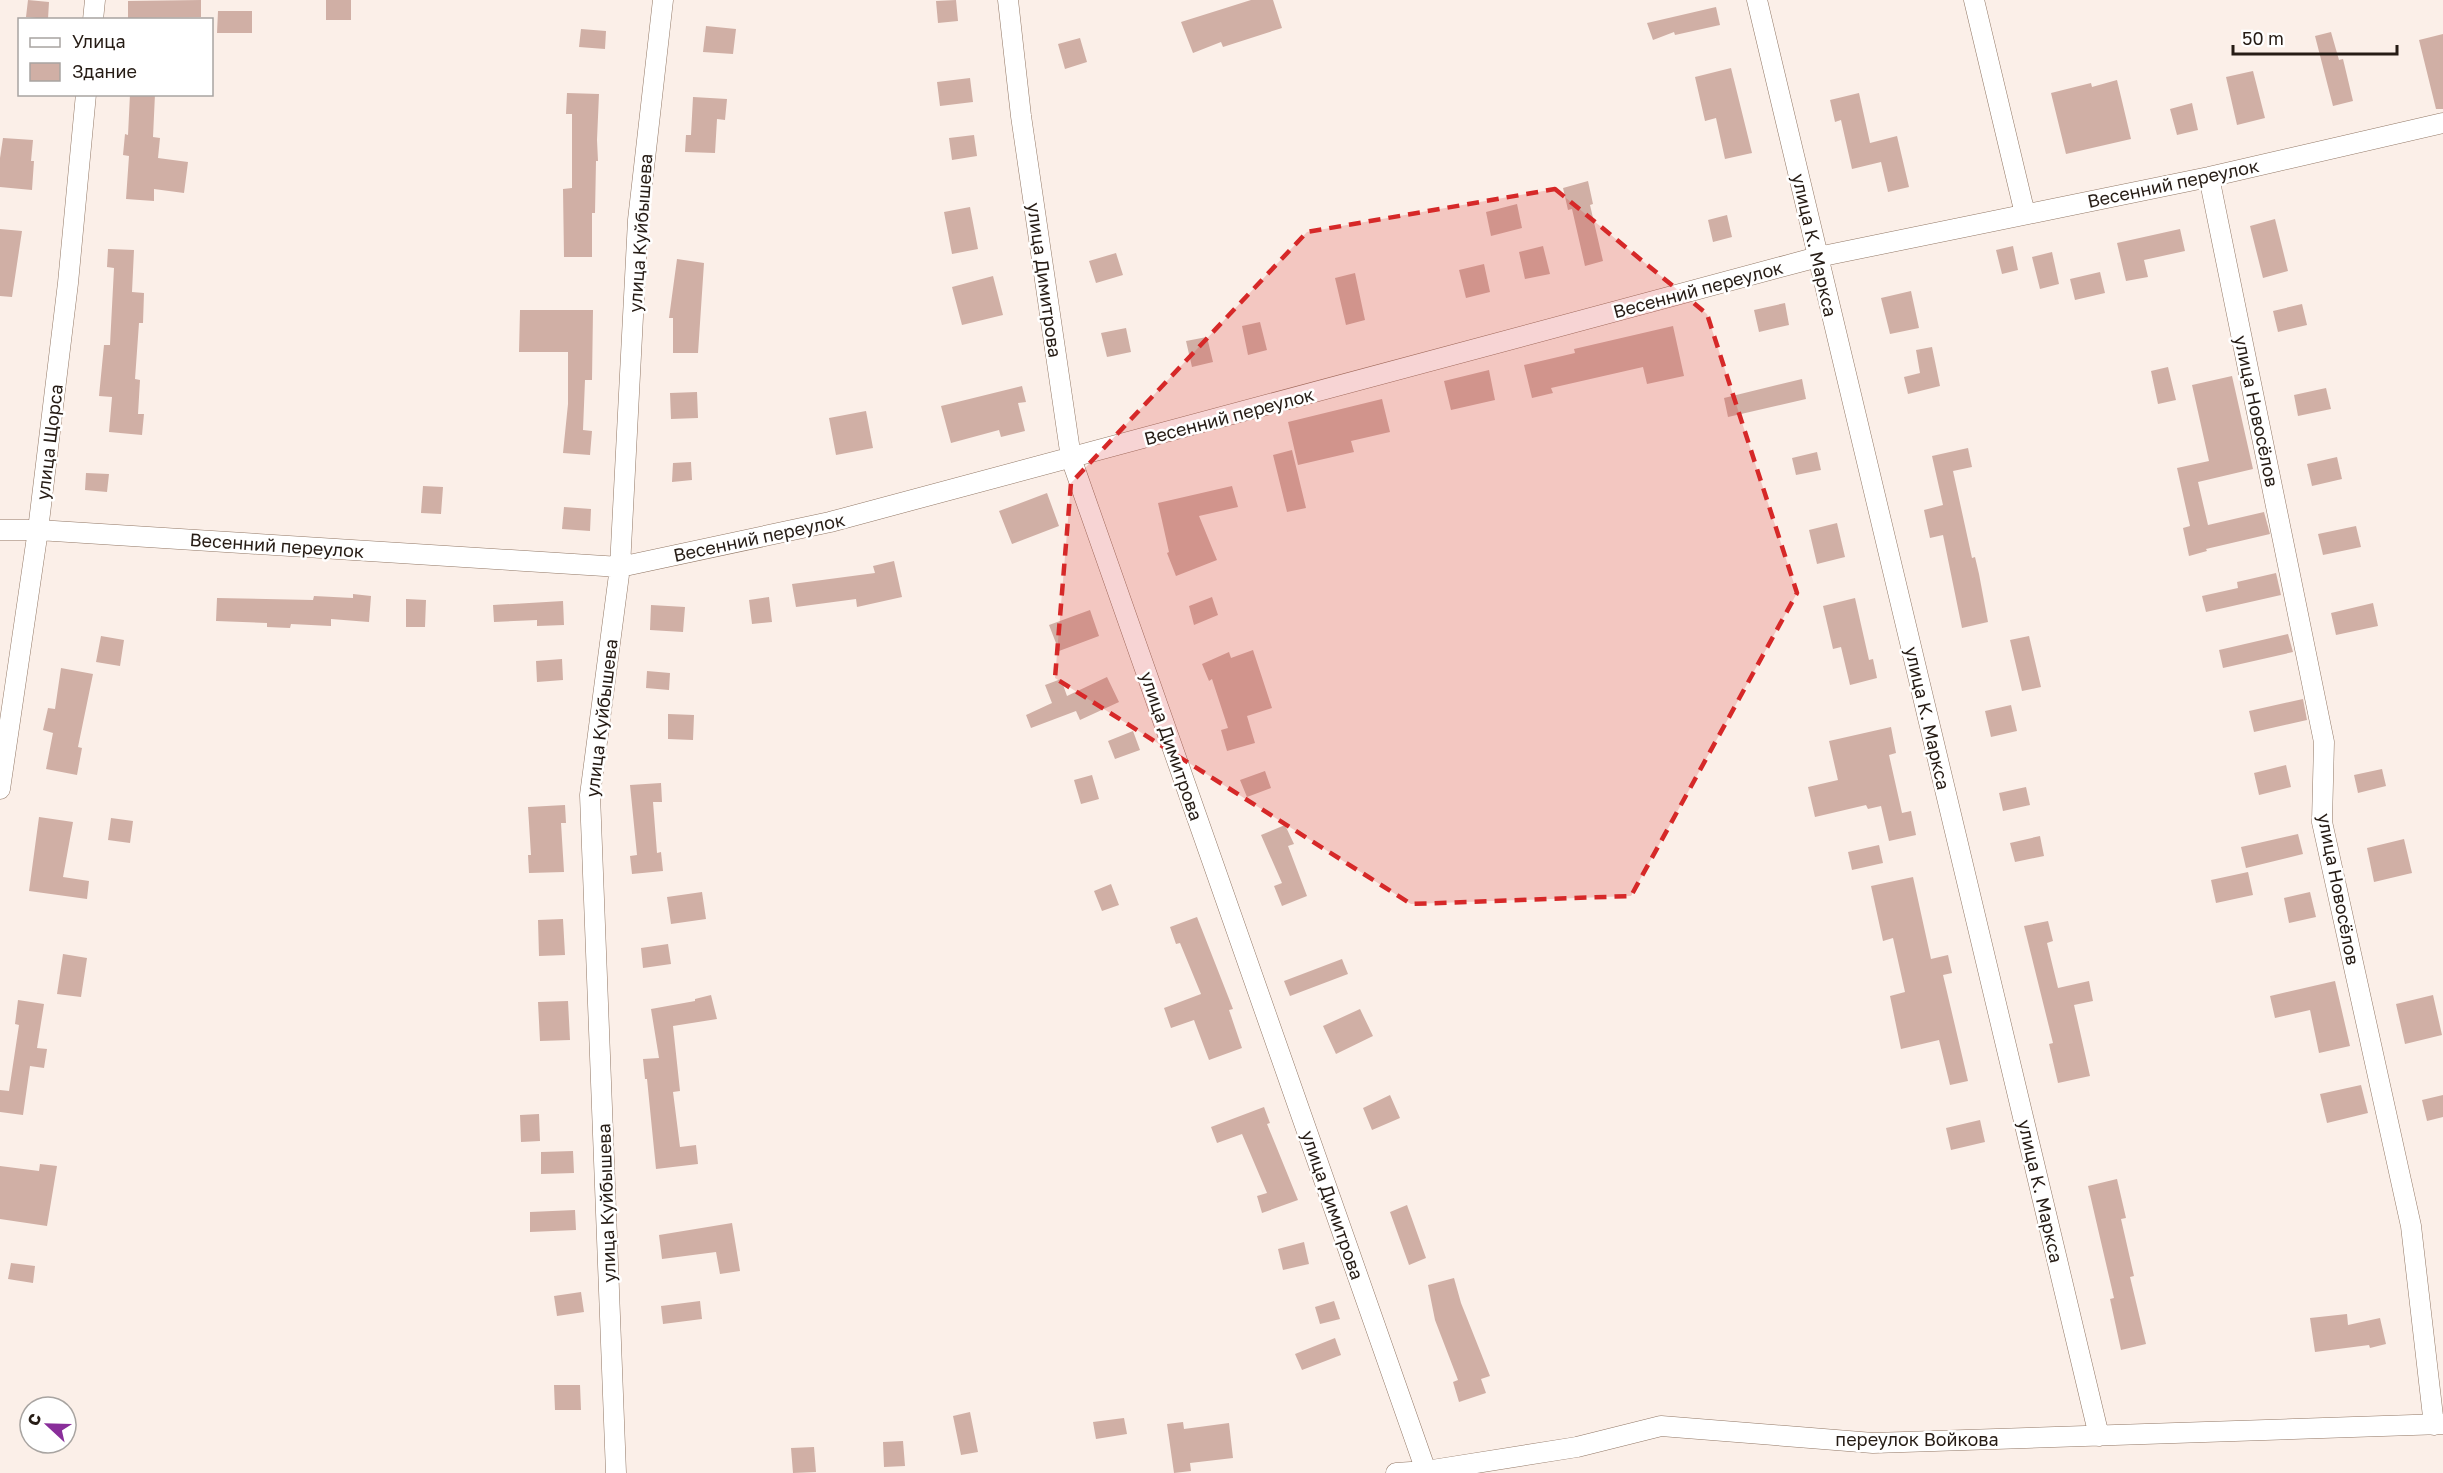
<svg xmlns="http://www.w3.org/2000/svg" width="2443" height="1473" viewBox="0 0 2443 1473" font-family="'Golos Text',sans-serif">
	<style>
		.building { fill: #d0afa5 }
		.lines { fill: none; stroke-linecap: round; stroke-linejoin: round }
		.minor-casing { stroke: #927866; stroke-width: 21 }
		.minor { stroke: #fff; stroke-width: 20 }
		.marked { fill: #d62828; fill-opacity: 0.2; stroke: #d62828; stroke-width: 4.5; stroke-dasharray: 12 8; stroke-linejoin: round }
		.labels { text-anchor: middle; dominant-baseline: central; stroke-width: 5; stroke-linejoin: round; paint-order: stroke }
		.street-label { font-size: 18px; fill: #261c15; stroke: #fff }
	</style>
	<rect width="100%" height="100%" fill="#fbefe8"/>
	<path class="building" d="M 28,0 L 49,2 L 48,19 L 26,17 Z
		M 201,0 L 201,17 L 128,18 L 128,1 Z
		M 326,0 L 351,0 L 351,20 L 326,20 Z
		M 956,0 L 958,21 L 938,23 L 936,1 Z
		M 1251,0 L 1273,0 L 1282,28 L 1223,47 L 1221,42 L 1193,53 L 1181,22 Z
		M 1716,7 L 1720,25 L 1675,35 L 1674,32 L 1653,40 L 1647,23 Z
		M 218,11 L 252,11 L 252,33 L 217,33 Z
		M 706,26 L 736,29 L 733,54 L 703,52 Z
		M 581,29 L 606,31 L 605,49 L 579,47 Z
		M 2331,32 L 2339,60 L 2343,59 L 2353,101 L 2333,106 L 2315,36 Z
		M 2443,34 L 2443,109 L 2436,109 L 2419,40 Z
		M 1080,38 L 1087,62 L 1065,69 L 1058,44 Z
		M 1731,68 L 1752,153 L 1725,159 L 1716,118 L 1705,121 L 1695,77 Z
		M 2253,71 L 2265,118 L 2237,125 L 2226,77 Z
		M 970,78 L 973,102 L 940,106 L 937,82 Z
		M 2117,80 L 2131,139 L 2066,154 L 2051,93 L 2091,83 L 2092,87 Z
		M 567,93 L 599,94 L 597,140 L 598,161 L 596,161 L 595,213 L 592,213 L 592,257 L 564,257 L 563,189 L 572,188 L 572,114 L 566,114 Z
		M 1859,93 L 1870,143 L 1897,136 L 1909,187 L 1888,192 L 1881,162 L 1852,169 L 1841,120 L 1835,122 L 1830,100 Z
		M 130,94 L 155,94 L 153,137 L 160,138 L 158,158 L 188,162 L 184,193 L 154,189 L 154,201 L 126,199 L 129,156 L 123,155 L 125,134 L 128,135 Z
		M 693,97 L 727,99 L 725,120 L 717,119 L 715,153 L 685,152 L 686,135 L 691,135 Z
		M 2192,103 L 2198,130 L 2177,135 L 2170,109 Z
		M 974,135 L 977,156 L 952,160 L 949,138 Z
		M 3,138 L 33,140 L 31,161 L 34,161 L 32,190 L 0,187 L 0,158 Z
		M 1588,181 L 1593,204 L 1590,205 L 1603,261 L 1585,266 L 1572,209 L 1568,210 L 1563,188 Z
		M 1517,204 L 1522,228 L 1491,236 L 1486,212 Z
		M 970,207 L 978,249 L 952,254 L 944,212 Z
		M 1727,215 L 1732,237 L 1713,242 L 1708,220 Z
		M 2275,219 L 2288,271 L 2263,278 L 2250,226 Z
		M 0,229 L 22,231 L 12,297 L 0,296 Z
		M 2180,229 L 2185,251 L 2144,260 L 2148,277 L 2126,281 L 2117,243 Z
		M 1543,246 L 1550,274 L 1525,279 L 1519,252 Z
		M 2013,246 L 2018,270 L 2002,274 L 1996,250 Z
		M 108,249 L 134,250 L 132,292 L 144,293 L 143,323 L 139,323 L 135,379 L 140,380 L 138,414 L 144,414 L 142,435 L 109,432 L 112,397 L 99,396 L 104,345 L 110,345 L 114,268 L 107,267 Z
		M 2052,252 L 2059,284 L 2040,289 L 2032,257 Z
		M 1116,253 L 1123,275 L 1096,283 L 1089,261 Z
		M 677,259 L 704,263 L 698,353 L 673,353 L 673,318 L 669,318 Z
		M 1484,264 L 1490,292 L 1466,298 L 1459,270 Z
		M 2100,272 L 2105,293 L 2075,300 L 2070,279 Z
		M 1355,273 L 1365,320 L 1346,325 L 1335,278 Z
		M 993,276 L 1003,315 L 962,325 L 952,287 Z
		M 1911,291 L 1919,328 L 1890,334 L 1881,298 Z
		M 1785,303 L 1789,325 L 1759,332 L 1754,310 Z
		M 2302,304 L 2307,325 L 2278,332 L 2273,311 Z
		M 520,310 L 593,310 L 592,380 L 585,380 L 583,430 L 592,431 L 590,455 L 563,453 L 568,404 L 568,352 L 519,352 Z
		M 1260,322 L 1267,350 L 1248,355 L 1242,326 Z
		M 1673,326 L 1684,376 L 1647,384 L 1643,367 L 1551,388 L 1553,393 L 1532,398 L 1524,365 L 1575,353 L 1574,349 Z
		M 1126,328 L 1131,352 L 1107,357 L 1101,333 Z
		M 1207,337 L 1213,362 L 1192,367 L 1186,341 Z
		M 1932,347 L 1940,386 L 1908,394 L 1904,377 L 1920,373 L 1916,350 Z
		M 2168,367 L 2176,400 L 2158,404 L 2151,371 Z
		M 1489,370 L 1495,400 L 1451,410 L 1444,381 Z
		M 2232,376 L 2253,469 L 2198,482 L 2208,525 L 2264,512 L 2270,534 L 2206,549 L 2207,551 L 2189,556 L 2183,528 L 2190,526 L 2177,468 L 2209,461 L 2192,385 Z
		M 1802,379 L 1806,399 L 1728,417 L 1724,398 Z
		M 1022,386 L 1026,402 L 1018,403 L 1025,431 L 1001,437 L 999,430 L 951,443 L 941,406 Z
		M 2326,388 L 2331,409 L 2298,416 L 2294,395 Z
		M 697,392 L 698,418 L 671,419 L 670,393 Z
		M 1382,399 L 1390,432 L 1351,441 L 1354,452 L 1298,465 L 1288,422 Z
		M 866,411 L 873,448 L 836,455 L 829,418 Z
		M 1968,448 L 1972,467 L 1953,471 L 1972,558 L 1975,557 L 1979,574 L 1988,622 L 1962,628 L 1943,535 L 1930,538 L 1924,510 L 1943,505 L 1932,456 Z
		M 1292,450 L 1306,508 L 1287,512 L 1273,455 Z
		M 1817,452 L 1821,470 L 1796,475 L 1792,458 Z
		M 2337,457 L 2342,479 L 2312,486 L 2307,464 Z
		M 691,462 L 692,480 L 672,482 L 673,463 Z
		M 86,473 L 109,474 L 107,492 L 85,490 Z
		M 423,486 L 443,487 L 441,514 L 421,513 Z
		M 1232,486 L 1238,507 L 1199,516 L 1217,560 L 1176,576 L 1167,553 L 1169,552 L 1158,503 Z
		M 1047,493 L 1059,526 L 1012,544 L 999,511 Z
		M 564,507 L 591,509 L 590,531 L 562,529 Z
		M 1837,523 L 1845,557 L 1817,564 L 1809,530 Z
		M 2356,526 L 2361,547 L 2323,555 L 2318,534 Z
		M 894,561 L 902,597 L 857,607 L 856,599 L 796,607 L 792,584 L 875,573 L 873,566 Z
		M 2276,573 L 2281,595 L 2206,612 L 2202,596 L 2238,588 L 2237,582 Z
		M 353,594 L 371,596 L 369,622 L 331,619 L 331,626 L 291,624 L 290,628 L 267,627 L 267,623 L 216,621 L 217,598 L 313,600 L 314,596 L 353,598 Z
		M 769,597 L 772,622 L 752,624 L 749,600 Z
		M 1212,597 L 1218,615 L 1194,625 L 1189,606 Z
		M 1855,598 L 1869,660 L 1873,659 L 1877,678 L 1850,685 L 1841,647 L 1833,649 L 1823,606 Z
		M 406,599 L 426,600 L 425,627 L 406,627 Z
		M 563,601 L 564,625 L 537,626 L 537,620 L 494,622 L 493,605 Z
		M 2373,603 L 2378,626 L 2336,635 L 2331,613 Z
		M 651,605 L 685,607 L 683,632 L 650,630 Z
		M 1090,610 L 1099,636 L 1059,651 L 1049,625 Z
		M 2288,634 L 2293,652 L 2223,668 L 2219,650 Z
		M 101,636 L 124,640 L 120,666 L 96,662 Z
		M 2029,636 L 2041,687 L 2022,691 L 2010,640 Z
		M 1253,650 L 1272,708 L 1247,716 L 1255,743 L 1227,751 L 1221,730 L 1228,728 L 1212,679 L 1209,681 L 1202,664 L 1229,652 L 1231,658 Z
		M 562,659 L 563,680 L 537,682 L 536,661 Z
		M 61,668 L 93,674 L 78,747 L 82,748 L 77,775 L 46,769 L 53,733 L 43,730 L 48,708 L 55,709 Z
		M 647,671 L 670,673 L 669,690 L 646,688 Z
		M 1107,677 L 1119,702 L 1080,720 L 1076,711 L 1031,728 L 1026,715 L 1052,703 L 1045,685 L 1061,679 L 1067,696 Z
		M 2303,699 L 2307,720 L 2254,732 L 2249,711 Z
		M 2011,705 L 2017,731 L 1991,737 L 1985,711 Z
		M 668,714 L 694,715 L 693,740 L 668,739 Z
		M 1891,727 L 1896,753 L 1889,755 L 1902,813 L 1911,811 L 1916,835 L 1889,841 L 1881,806 L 1868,809 L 1866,805 L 1815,817 L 1808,787 L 1838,780 L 1829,741 Z
		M 1133,731 L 1140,750 L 1115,759 L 1108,741 Z
		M 2286,765 L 2291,787 L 2259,795 L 2254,773 Z
		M 2382,769 L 2386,786 L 2358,793 L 2354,775 Z
		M 1265,771 L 1271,788 L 1247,797 L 1240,780 Z
		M 1092,775 L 1099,799 L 1081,804 L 1074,780 Z
		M 661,783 L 662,802 L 653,802 L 657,853 L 661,852 L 663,871 L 632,874 L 630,856 L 637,855 L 630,785 Z
		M 2026,787 L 2030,805 L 2003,811 L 1999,793 Z
		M 565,805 L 566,823 L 561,823 L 564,872 L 529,873 L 528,855 L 531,855 L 528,807 Z
		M 39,817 L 73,822 L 63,877 L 89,881 L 87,899 L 29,891 Z
		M 111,818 L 133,821 L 130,843 L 108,840 Z
		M 1285,825 L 1294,844 L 1288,846 L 1307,896 L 1282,906 L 1274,886 L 1282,883 L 1261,835 Z
		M 2298,834 L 2303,854 L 2246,868 L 2241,847 Z
		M 2040,836 L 2044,856 L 2015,862 L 2010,843 Z
		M 2404,839 L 2412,873 L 2374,882 L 2367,848 Z
		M 1879,845 L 1883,863 L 1852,870 L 1848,852 Z
		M 2248,872 L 2253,895 L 2216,903 L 2211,880 Z
		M 1913,877 L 1931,959 L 1948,955 L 1952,973 L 1943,975 L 1968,1081 L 1950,1085 L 1939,1040 L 1901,1049 L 1890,996 L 1905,992 L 1893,938 L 1883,941 L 1871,886 Z
		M 1111,884 L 1119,905 L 1102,911 L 1094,891 Z
		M 702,892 L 706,919 L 671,924 L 667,897 Z
		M 2310,892 L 2316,917 L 2289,923 L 2284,898 Z
		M 1197,917 L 1233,1009 L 1229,1010 L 1242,1048 L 1209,1060 L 1194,1020 L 1171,1028 L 1164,1008 L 1201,994 L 1180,943 L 1176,944 L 1170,927 Z
		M 563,919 L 565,955 L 539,956 L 538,920 Z
		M 2048,921 L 2053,941 L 2047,943 L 2058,988 L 2089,981 L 2093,1001 L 2074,1005 L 2090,1076 L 2058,1083 L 2049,1044 L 2053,1043 L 2024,926 Z
		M 668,944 L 671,964 L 643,968 L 641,948 Z
		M 63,954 L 87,958 L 81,997 L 57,994 Z
		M 1342,959 L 1348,974 L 1290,996 L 1284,981 Z
		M 2335,981 L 2350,1046 L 2319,1053 L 2310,1010 L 2275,1018 L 2270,996 Z
		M 711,995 L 717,1019 L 673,1026 L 680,1091 L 673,1092 L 680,1147 L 696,1145 L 698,1164 L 656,1169 L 647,1079 L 645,1079 L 643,1059 L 659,1058 L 651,1009 L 695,1001 L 695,999 Z
		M 2433,995 L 2442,1035 L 2405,1044 L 2396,1004 Z
		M 18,1000 L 44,1004 L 37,1048 L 47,1049 L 44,1068 L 30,1066 L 23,1115 L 0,1112 L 0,1090 L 9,1091 L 19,1025 L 15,1024 Z
		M 568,1001 L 570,1040 L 540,1041 L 538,1002 Z
		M 1360,1009 L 1373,1036 L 1336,1054 L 1323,1026 Z
		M 2361,1085 L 2368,1113 L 2327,1123 L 2320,1094 Z
		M 1390,1095 L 1400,1118 L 1372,1130 L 1363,1108 Z
		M 2443,1095 L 2443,1117 L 2427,1121 L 2422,1100 Z
		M 1264,1107 L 1270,1123 L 1267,1124 L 1298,1200 L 1262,1213 L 1257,1196 L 1267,1193 L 1242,1134 L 1217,1143 L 1211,1127 Z
		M 539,1114 L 540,1141 L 521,1142 L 520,1115 Z
		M 1980,1120 L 1985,1142 L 1951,1150 L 1946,1128 Z
		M 573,1151 L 574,1173 L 541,1174 L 541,1152 Z
		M 40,1164 L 57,1166 L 47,1226 L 0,1219 L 0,1166 L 39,1171 Z
		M 2117,1179 L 2126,1218 L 2121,1219 L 2134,1276 L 2130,1277 L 2146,1344 L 2121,1350 L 2110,1299 L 2114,1298 L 2088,1186 Z
		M 1407,1205 L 1426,1258 L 1409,1265 L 1390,1212 Z
		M 575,1210 L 576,1230 L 530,1232 L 530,1212 Z
		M 732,1223 L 740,1271 L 720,1274 L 716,1252 L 662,1259 L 659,1235 Z
		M 1304,1242 L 1309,1264 L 1283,1270 L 1278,1249 Z
		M 11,1263 L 35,1266 L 33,1283 L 8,1279 Z
		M 1454,1278 L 1461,1303 L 1490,1376 L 1481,1379 L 1486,1393 L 1459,1402 L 1453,1382 L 1458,1380 L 1435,1320 L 1428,1285 Z
		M 581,1292 L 584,1312 L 557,1316 L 554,1296 Z
		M 700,1301 L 702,1319 L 663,1324 L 661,1306 Z
		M 1334,1301 L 1340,1319 L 1320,1324 L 1315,1307 Z
		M 2347,1314 L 2348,1325 L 2380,1318 L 2386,1344 L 2370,1348 L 2369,1345 L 2315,1352 L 2310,1318 Z
		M 1335,1338 L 1341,1355 L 1302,1370 L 1295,1354 Z
		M 554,1385 L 580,1385 L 581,1410 L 555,1410 Z
		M 970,1412 L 978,1452 L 961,1455 L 953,1416 Z
		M 1124,1418 L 1127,1434 L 1096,1439 L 1093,1422 Z
		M 1183,1422 L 1184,1429 L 1229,1423 L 1233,1458 L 1190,1463 L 1191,1471 L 1174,1473 L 1167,1424 Z
		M 903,1441 L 905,1466 L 884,1467 L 883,1442 Z
		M 814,1447 L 816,1472 L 793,1473 L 791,1448 Z"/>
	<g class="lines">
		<g class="minor-casing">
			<path id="minor" d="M 1008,0 L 1021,116 L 1071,458 L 1426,1471
				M 1757,0 L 2099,1436
				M 1974,0 L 2025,214
				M 93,20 L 95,0
				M 2209,177 L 2324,742 L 2322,822 L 2411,1226 L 2434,1425
				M 0,530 L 38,530 L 620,567 L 830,522 L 1818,257 L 2209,177 L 2443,123
				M 0,789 L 38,530 L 68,283 L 86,94
				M 616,1473 L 590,795 L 620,567 L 638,220 L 663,0
				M 1396,1473 L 1426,1471 L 1577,1447 L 1661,1426 L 1873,1443 L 2443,1424"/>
		</g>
		<use href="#minor" class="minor"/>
	</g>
	<path class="marked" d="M 1555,189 L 1707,314 L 1797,593 L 1631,896 L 1411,904 L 1055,678 L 1071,483 L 1307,232 Z"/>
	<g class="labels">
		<g class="street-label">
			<text transform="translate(2173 183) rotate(-12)">Весенний переулок</text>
			<text transform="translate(640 233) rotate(-86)">улица Куйбышева</text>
			<text transform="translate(1815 245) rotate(77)">улица К. Маркса</text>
			<text transform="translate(1045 280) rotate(82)">улица Димитрова</text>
			<text transform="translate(1698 289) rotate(-15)">Весенний переулок</text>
			<text transform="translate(2257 411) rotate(78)">улица Новосёлов</text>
			<text transform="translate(1229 416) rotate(-15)">Весенний переулок</text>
			<text transform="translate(49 442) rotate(-83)">улица Щорса</text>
			<text transform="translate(759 537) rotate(-12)">Весенний переулок</text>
			<text transform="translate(277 545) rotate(4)">Весенний переулок</text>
			<text transform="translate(601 718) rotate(-83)">улица Куйбышева</text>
			<text transform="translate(1928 718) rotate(77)">улица К. Маркса</text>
			<text transform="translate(1172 746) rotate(71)">улица Димитрова</text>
			<text transform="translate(2339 889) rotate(79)">улица Новосёлов</text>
			<text transform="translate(2041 1191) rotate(77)">улица К. Маркса</text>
			<text transform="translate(606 1203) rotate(-92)">улица Куйбышева</text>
			<text transform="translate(1333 1205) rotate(71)">улица Димитрова</text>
			<text x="1917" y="1439">переулок Войкова</text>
		</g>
	</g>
	<rect x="18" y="18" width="195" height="78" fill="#ffffff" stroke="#a8a4a1" stroke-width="1.5"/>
	<rect x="30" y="38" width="30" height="9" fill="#ffffff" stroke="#a8a4a1" stroke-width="1.5"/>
	<text x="72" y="48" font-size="18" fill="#261c15">Улица</text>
	<rect x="30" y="63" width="30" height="18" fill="#d0afa5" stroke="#a8a4a1" stroke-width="1.5"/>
	<text x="72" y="78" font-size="18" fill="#261c15">Здание</text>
	<g transform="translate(48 1425) rotate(292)"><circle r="28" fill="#ffffff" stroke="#a8a4a1" stroke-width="1.5"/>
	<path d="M0-4.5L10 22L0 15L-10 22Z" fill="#892e9a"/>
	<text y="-9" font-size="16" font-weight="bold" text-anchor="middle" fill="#261c15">С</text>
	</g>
	<path d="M2233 45v9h164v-9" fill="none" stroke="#261c15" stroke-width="3"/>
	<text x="2242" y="45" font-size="18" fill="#261c15" stroke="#ffffff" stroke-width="4.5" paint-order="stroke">50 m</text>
</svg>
